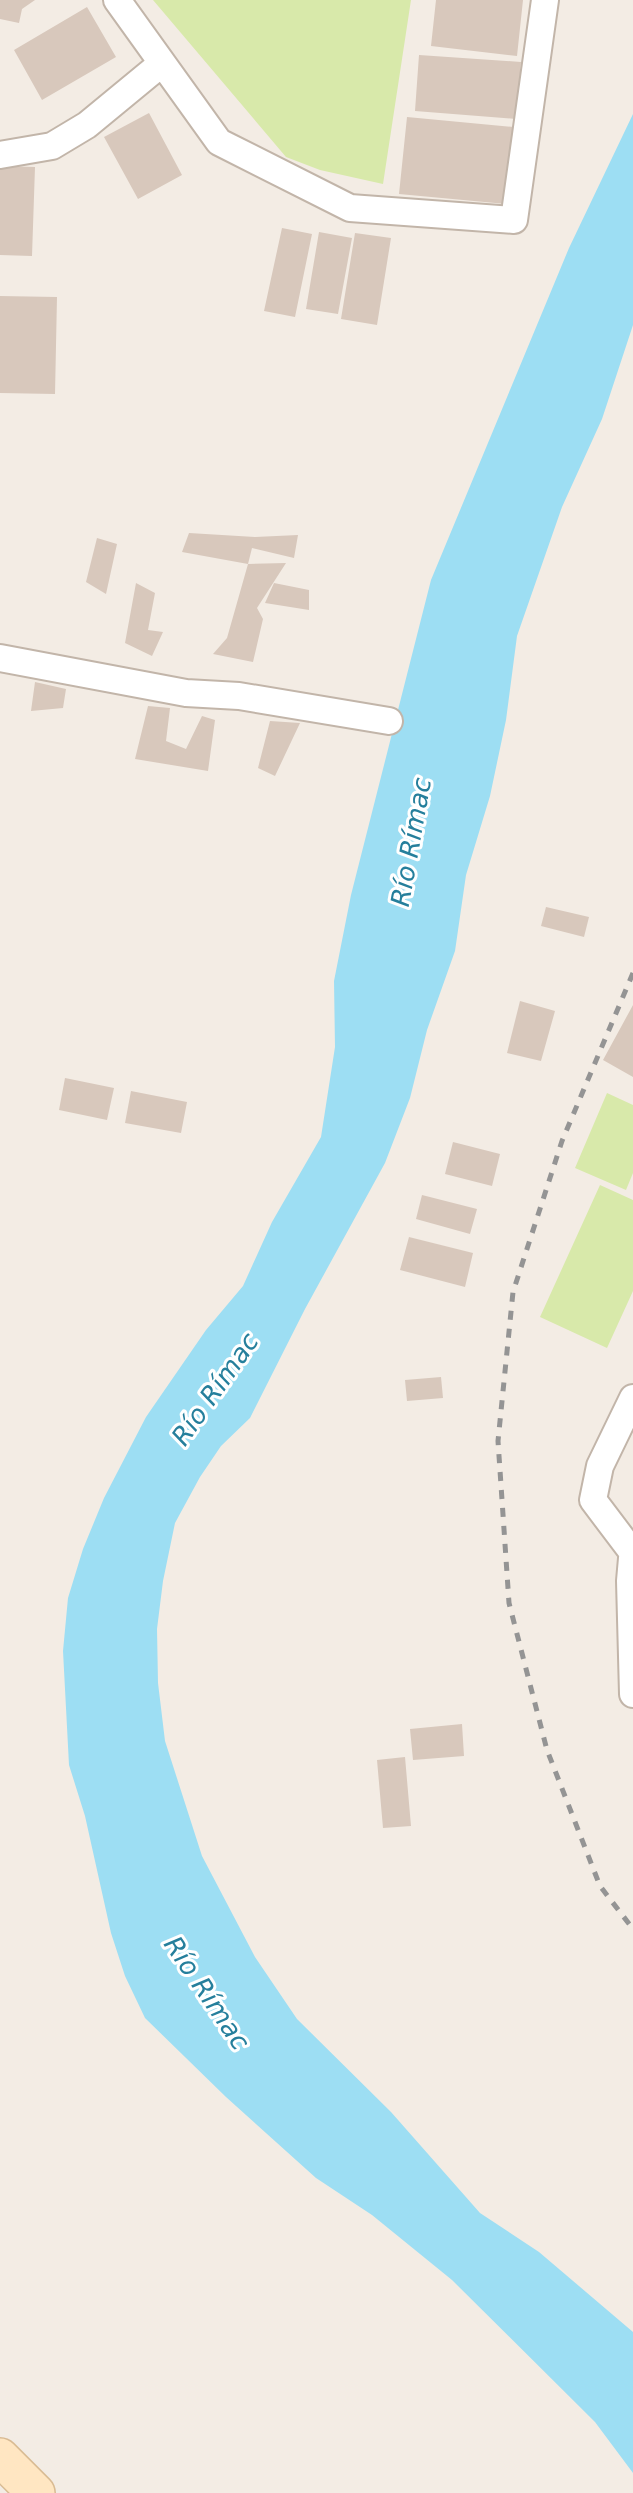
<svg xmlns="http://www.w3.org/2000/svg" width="633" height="2493" viewBox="0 0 633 2493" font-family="'DejaVu Sans',sans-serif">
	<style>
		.green { fill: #d8e9aa }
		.water { fill: #9ddef3 }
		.building { fill: #d8c8bc }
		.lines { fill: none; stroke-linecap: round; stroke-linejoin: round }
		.street-casing { stroke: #c2b5a9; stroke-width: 30 }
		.secondary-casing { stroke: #d9bb93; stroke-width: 40 }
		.street { stroke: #fff; stroke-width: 26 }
		.secondary { stroke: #ffe6c2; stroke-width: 37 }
		.rail { stroke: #949494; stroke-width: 5; stroke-dasharray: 9 9; stroke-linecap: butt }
		.labels { text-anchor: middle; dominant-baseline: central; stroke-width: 6; stroke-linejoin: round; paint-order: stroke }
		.water-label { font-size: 26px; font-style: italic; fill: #257f9c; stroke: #fff }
	</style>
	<rect width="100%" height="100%" fill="#f3ece4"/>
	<path class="green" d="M 153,0 L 411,0 L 383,184 L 320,170 L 286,157 Z
		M 607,1093 L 633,1105 L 633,1173 L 626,1190 L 575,1168 Z
		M 600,1185 L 633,1200 L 633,1291 L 607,1348 L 540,1317 Z"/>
	<path class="water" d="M 633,114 L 633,325 L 602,419 L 562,507 L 517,636 L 506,720 L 490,796 L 466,875 L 455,951 L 427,1030 L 410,1098 L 385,1163 L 305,1309 L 250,1418 L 221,1446 L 200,1477 L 175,1523 L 163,1581 L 157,1629 L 158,1683 L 165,1741 L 202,1856 L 255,1957 L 297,2019 L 391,2112 L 480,2213 L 539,2252 L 633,2332 L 633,2473 L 595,2422 L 452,2280 L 372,2215 L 316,2178 L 226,2097 L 145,2018 L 125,1976 L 111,1933 L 85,1816 L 69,1765 L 63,1651 L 68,1598 L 83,1549 L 104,1498 L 146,1417 L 206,1330 L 243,1286 L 272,1222 L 321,1137 L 335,1047 L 334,981 L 351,895 L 431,580 L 569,248 Z"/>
	<path class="building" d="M 0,0 L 35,0 L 22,9 L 19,23 L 0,19 Z
		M 436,0 L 523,0 L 517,56 L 431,46 Z
		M 87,7 L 116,57 L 42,100 L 14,50 Z
		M 419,55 L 521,62 L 516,119 L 415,111 Z
		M 149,113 L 182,175 L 138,199 L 104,137 Z
		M 407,117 L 514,127 L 506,204 L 399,194 Z
		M 0,166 L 35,167 L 32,256 L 0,255 Z
		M 282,228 L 312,234 L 295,317 L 264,311 Z
		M 319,232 L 352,238 L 338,314 L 306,309 Z
		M 355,233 L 391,238 L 377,325 L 341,319 Z
		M 0,296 L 57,297 L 55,394 L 0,393 Z
		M 189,533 L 255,537 L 298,535 L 294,558 L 252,548 L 248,564 L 182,552 Z
		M 97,538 L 117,544 L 106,594 L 86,582 Z
		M 286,563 L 257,608 L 263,619 L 253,662 L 213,654 L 227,638 L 248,564 Z
		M 136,583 L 155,593 L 148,630 L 163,632 L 152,656 L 125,643 Z
		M 274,583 L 309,590 L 309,610 L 265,603 Z
		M 35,682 L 66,689 L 63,708 L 31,711 Z
		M 148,706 L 170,708 L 166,741 L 186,749 L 202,716 L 215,720 L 208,771 L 135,759 Z
		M 270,721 L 300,723 L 275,776 L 258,768 Z
		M 546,907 L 589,917 L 584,937 L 541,926 Z
		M 520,1001 L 555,1011 L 541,1061 L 507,1053 Z
		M 633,1005 L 633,1077 L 603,1060 Z
		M 65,1078 L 114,1088 L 107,1120 L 59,1110 Z
		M 131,1091 L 187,1102 L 181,1133 L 125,1123 Z
		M 453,1142 L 500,1154 L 492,1186 L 445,1174 Z
		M 422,1195 L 477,1209 L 470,1234 L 416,1219 Z
		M 409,1237 L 473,1253 L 465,1287 L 400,1270 Z
		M 441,1377 L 443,1398 L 407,1401 L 405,1380 Z
		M 462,1724 L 464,1756 L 413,1760 L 410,1729 Z
		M 405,1757 L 411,1826 L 383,1828 L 377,1760 Z"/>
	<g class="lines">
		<g class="street-casing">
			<path id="street" d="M 117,0 L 219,142 L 350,208 L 514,220 L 545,0
				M 0,155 L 52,146 L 87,125 L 161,64
				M 0,658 L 186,693 L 239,696 L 389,721
				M 633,1547 L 630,1581 L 633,1694
				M 630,1549 L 593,1500 L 600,1466 L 633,1398"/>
		</g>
		<g class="secondary-casing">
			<path id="secondary" d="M 0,2457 L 36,2493"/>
		</g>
		<use href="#street" class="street"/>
		<use href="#secondary" class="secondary"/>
		<path class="rail" d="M 633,973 L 562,1141 L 513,1292 L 498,1441 L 509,1603 L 547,1750 L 600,1886 L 633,1929"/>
	</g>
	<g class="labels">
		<g class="water-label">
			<text transform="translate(411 842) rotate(-80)">Río Rímac</text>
			<text transform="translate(215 1389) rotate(-55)">Río Rímac</text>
			<text transform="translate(207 1993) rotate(56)">Río Rímac</text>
		</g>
	</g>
</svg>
